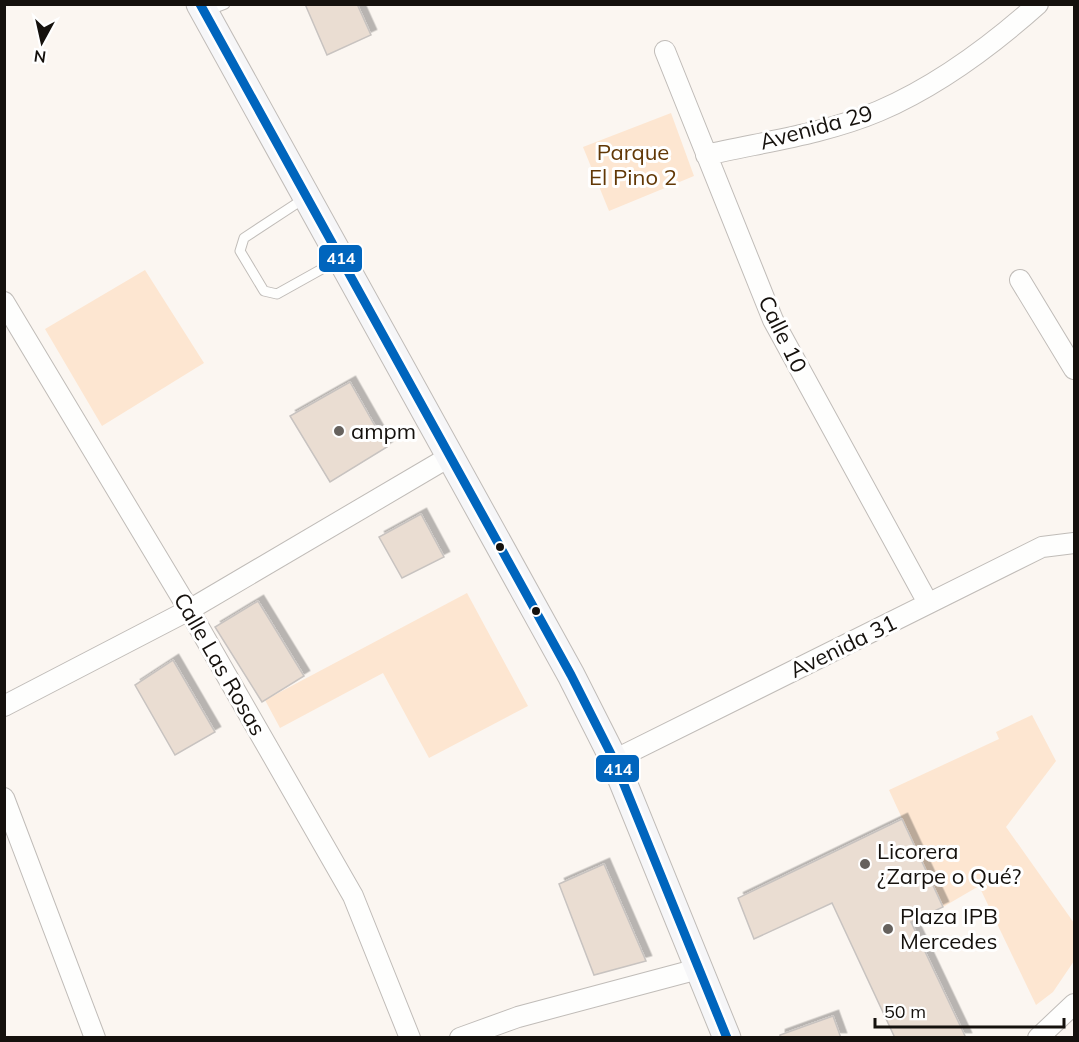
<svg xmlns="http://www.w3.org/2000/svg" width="1079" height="1042" viewBox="0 0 1079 1042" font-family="Mulish,sans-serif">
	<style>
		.green { fill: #fde6d1 }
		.building { fill: #eaddd2; stroke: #c8c3c0; stroke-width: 1.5; filter: url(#shadow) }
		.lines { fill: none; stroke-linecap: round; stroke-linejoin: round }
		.lane-casing { stroke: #c0bcb8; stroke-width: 11 }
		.street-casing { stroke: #c0bcb8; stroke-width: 22 }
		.secondary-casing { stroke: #c0bcb8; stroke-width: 29 }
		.lane { stroke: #fefefd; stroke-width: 9 }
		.street { stroke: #fefefd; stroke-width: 20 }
		.secondary { stroke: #f6f6f8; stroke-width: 27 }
		.bus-1-casing { stroke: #fff; stroke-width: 14 }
		.bus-1 { stroke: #0065bd; stroke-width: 9 }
		.poi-dot { fill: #66615d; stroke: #fff; stroke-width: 2 }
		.bus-dot { fill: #15110d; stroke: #fff; stroke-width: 2 }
		.labels { text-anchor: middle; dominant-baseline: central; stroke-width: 6; stroke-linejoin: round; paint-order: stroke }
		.street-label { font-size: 22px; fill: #15110d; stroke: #fff }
		.park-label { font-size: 22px; fill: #623806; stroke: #fff }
		.poi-label { font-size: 22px; fill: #15110d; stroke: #fff; text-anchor: start }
		.line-badge { stroke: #fff; stroke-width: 2 }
		.badge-label { font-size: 16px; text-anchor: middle; font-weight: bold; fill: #fff }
	</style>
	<defs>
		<filter id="shadow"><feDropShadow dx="5.5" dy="-5.5" stdDeviation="0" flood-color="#0004"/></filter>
	</defs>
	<rect width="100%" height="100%" fill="#fbf6f1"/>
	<path class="green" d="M 671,113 L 694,176 L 609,211 L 583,147 Z
		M 145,270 L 204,363 L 102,426 L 45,329 Z
		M 467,593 L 528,706 L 429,758 L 383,673 L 280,728 L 265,700 Z
		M 1032,715 L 1056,761 L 1006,827 L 1074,923 L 1074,961 L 1053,992 L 1036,1005 L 979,886 L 943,907 L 889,790 L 999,739 L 996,732 Z"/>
	<path class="building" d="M 305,4 L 357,4 L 371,35 L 327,55 Z
		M 350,382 L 387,447 L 330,482 L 290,416 Z
		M 421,514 L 444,557 L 402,578 L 379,537 Z
		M 258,601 L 304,676 L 262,702 L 215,627 Z
		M 173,660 L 215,732 L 175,755 L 135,685 Z
		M 902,819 L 943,907 L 911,922 L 966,1038 L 895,1038 L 832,903 L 754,939 L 738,898 Z
		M 604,864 L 646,961 L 594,975 L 559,884 Z
		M 833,1016 L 841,1038 L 780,1038 L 780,1035 Z"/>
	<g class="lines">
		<g class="lane-casing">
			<path id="lane" d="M 207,11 L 225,4
				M 305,198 L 244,238 L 240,251 L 264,291 L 277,294 L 338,260"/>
		</g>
		<g class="street-casing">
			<path id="street" d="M 665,51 L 773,320 L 928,603
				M 706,155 C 763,142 825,134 879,111 C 937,86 991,46 1038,4
				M 1020,280 L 1074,369
				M 4,302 L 189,610 L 353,896 L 410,1038
				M 4,706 L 189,610 L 449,457
				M 614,760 L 1042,547 L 1074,543
				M 4,798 L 95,1038
				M 460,1038 L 518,1017 L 698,969
				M 1038,1038 L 1074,1004"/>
		</g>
		<g class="secondary-casing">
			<path id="secondary" d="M 200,4 L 571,675 L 614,760 L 727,1038"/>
		</g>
		<use href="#lane" class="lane"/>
		<use href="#street" class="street"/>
		<use href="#secondary" class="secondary"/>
		<g class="bus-1-casing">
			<path id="bus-1" d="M 200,4 L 571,675 L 614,760 L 727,1038"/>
		</g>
		<use href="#bus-1" class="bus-1"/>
	</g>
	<g class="poi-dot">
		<circle cx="339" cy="431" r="6"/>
		<circle cx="865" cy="864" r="6"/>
		<circle cx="888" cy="929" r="6"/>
	</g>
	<g class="bus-dot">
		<circle cx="500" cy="547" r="5"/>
		<circle cx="536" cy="611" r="5"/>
	</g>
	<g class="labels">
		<g class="street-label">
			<text transform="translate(816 127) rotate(-15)">Avenida 29</text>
			<text transform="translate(783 334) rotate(64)">Calle 10</text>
			<text transform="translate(843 646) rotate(-26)">Avenida 31</text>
			<text transform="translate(220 664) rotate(60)">Calle Las Rosas</text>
		</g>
		<g class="park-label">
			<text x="633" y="152">Parque<tspan x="633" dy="25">El Pino 2</tspan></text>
		</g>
		<g class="poi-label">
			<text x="351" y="431">ampm</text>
			<text x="877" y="851">Licorera<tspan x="877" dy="25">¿Zarpe o Qué?</tspan></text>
			<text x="900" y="916">Plaza IPB<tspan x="900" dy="25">Mercedes</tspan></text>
		</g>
	</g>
	<g class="line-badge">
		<rect x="318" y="244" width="45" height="29" rx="6" fill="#0065bd"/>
		<rect x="595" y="754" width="45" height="29" rx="6" fill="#0065bd"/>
	</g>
	<g class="badge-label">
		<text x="341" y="264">414</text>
		<text x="618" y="775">414</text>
	</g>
	<rect width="1079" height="1042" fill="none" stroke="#15110d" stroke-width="12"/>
	<g transform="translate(42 42) rotate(188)" stroke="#ffffff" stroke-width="4.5" paint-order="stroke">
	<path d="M0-4.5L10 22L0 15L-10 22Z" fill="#15110d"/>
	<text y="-9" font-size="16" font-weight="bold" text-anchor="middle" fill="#15110d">N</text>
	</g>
	<path d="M875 1018v9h189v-9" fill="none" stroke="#15110d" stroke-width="3"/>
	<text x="884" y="1018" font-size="18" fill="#15110d" stroke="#ffffff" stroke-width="4.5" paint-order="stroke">50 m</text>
</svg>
